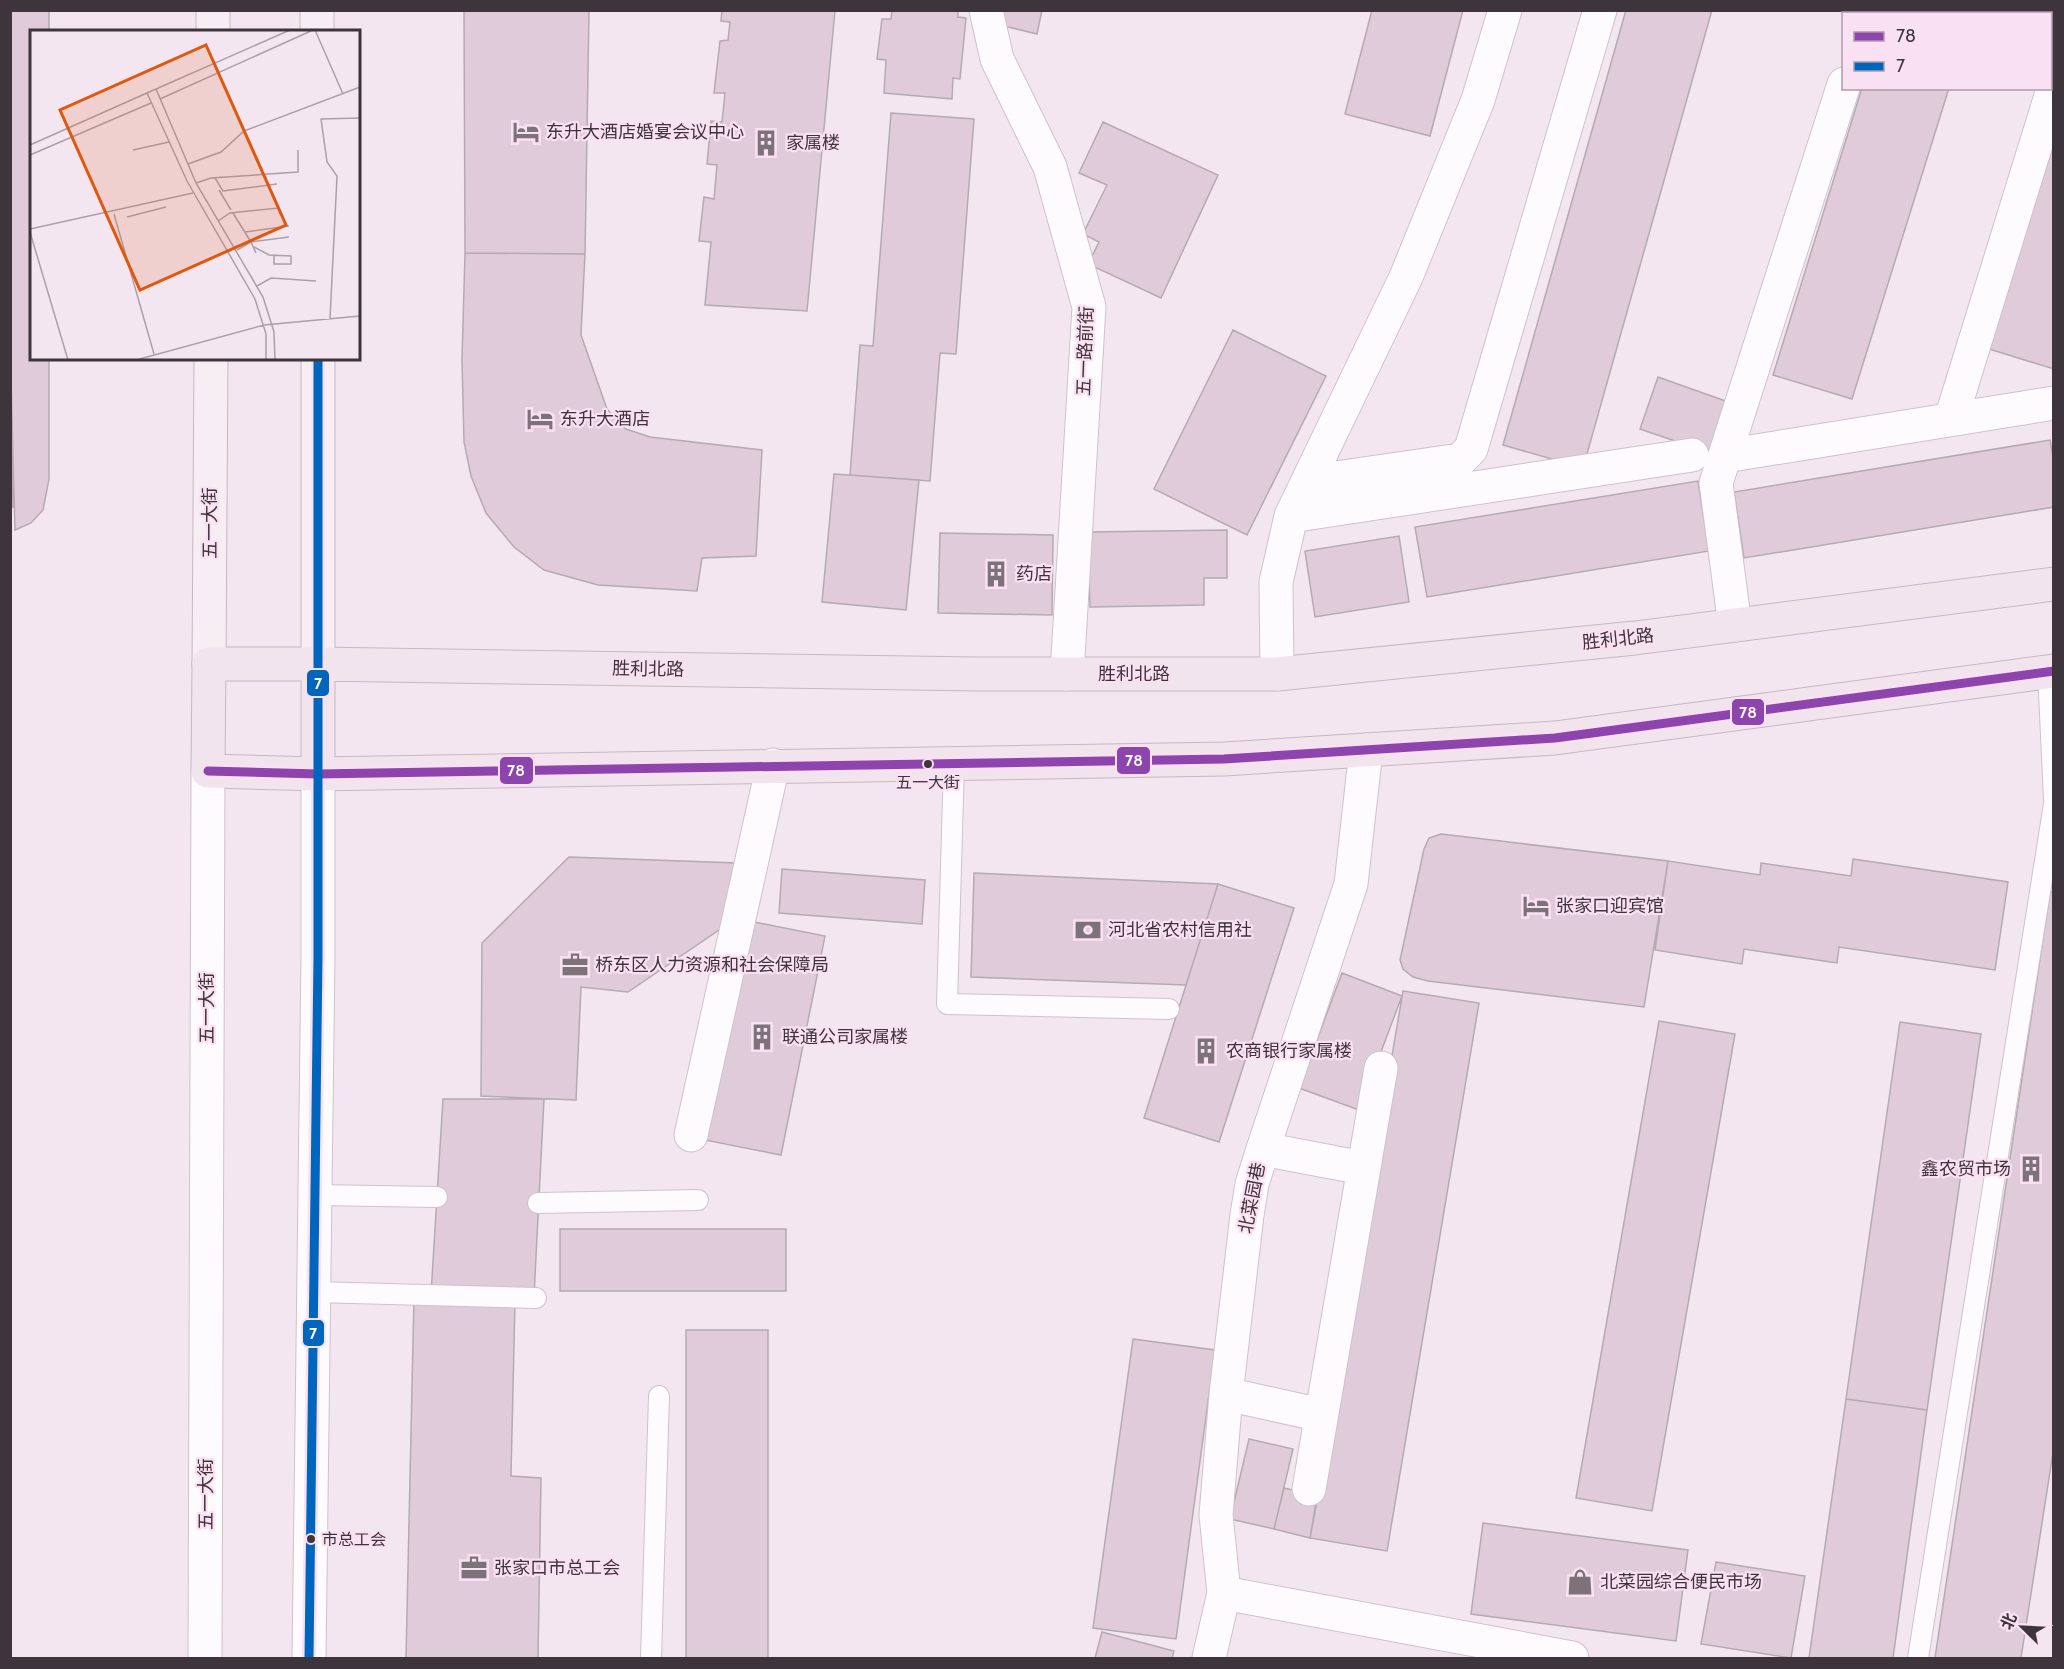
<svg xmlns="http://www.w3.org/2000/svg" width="2064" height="1669" viewBox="0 0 2064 1669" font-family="Cabin,'Noto Sans SC',sans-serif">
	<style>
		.building { fill: #e0cbdb; stroke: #b5aab1; stroke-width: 1.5 }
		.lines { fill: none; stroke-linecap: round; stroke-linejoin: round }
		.lane-casing { stroke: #cdc3ca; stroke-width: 22 }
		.street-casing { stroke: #cdc3ca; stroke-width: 35 }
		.secondary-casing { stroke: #cdc3ca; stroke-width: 35 }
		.primary-casing { stroke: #c7b6c2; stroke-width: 35 }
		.highway-casing { stroke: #c7b6c2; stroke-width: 35 }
		.lane { stroke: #fdfbfd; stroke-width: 20 }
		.street { stroke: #fdfbfd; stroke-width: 33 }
		.secondary { stroke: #fdfbfd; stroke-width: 33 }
		.primary { stroke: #f6eef3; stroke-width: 33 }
		.highway { stroke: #f1e4ed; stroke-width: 33 }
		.bus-1-casing { stroke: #fae0f3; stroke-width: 14 }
		.bus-2-casing { stroke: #fae0f3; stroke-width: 14 }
		.bus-1 { stroke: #8e44ad; stroke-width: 9 }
		.bus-2 { stroke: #0065bd; stroke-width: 9 }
		.bus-dot { fill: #3e343b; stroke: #fae0f3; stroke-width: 2 }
		.labels { text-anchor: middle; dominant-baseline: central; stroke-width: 4.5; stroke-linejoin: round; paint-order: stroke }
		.bus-label { font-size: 16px; fill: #3e343b; stroke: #fae0f3 }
		.poi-label { font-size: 18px; fill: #3e343b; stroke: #fae0f3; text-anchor: start }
		.street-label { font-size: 18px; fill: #3e343b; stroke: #fae0f3 }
		.inset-road { fill: none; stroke: #ab9fa8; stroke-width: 1.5 }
		.view { fill: #e0570e; fill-opacity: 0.15; stroke: #e0570e; stroke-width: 3 }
		.inset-edge { fill: none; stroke: #3e343b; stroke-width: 3 }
		.line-badge { stroke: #fae0f3; stroke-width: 2 }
		.badge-label { font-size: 16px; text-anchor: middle; font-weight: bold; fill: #fff }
	</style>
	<rect width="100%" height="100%" fill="#f4e6f0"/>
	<path class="building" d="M 10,10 L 49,10 L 49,32 L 32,32 L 32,358 L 49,358 L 49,479 L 43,510 L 31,523 L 15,530 L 10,343 Z
		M 464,10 L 589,10 L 585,254 L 465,253 Z
		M 722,10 L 835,10 L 807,311 L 705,305 L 711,242 L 699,241 L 704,197 L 714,199 L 717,165 L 707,164 L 711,121 L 722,122 L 725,93 L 714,93 L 720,41 L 728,40 L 730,22 L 721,21 Z
		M 892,10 L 958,10 L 958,17 L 966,18 L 960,79 L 953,78 L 952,99 L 884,93 L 886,60 L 877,59 L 882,19 L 891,19 Z
		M 1000,10 L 1042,10 L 1037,34 L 996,24 Z
		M 1372,10 L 1463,10 L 1430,136 L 1345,114 Z
		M 1626,10 L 1712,10 L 1583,468 L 1503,445 Z
		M 1886,10 L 1927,10 L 1936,14 L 1885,14 Z
		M 1862,88 L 1949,88 L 1852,399 L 1773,375 Z
		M 891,113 L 974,119 L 956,354 L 940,353 L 930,481 L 850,475 L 860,345 L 873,346 Z
		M 1103,122 L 1218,175 L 1161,298 L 1088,264 L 1099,242 L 1083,234 L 1107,185 L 1079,173 Z
		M 2054,142 L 2054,369 L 1989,349 Z
		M 465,253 L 585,254 L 581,335 L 607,409 L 626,429 L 650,437 L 762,450 L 756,556 L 702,558 L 697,591 L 598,585 L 544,570 L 514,547 L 486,513 L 471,476 L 464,442 L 462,360 Z
		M 1233,330 L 1326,376 L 1247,535 L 1154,489 Z
		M 10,343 L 13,507 L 10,507 Z
		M 1658,377 L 1734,404 L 1716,455 L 1640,429 Z
		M 2050,440 L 2054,463 L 2054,507 L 1744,558 L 1734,492 Z
		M 834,474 L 919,480 L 906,610 L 822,602 Z
		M 1698,481 L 1709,551 L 1427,597 L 1415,527 Z
		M 1227,530 L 1227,578 L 1204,578 L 1204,605 L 1090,607 L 1088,532 Z
		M 940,533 L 1053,535 L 1052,615 L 938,613 Z
		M 1399,536 L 1409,602 L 1315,617 L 1305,551 Z
		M 1441,834 L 1668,861 L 1644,1007 L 1428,981 L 1413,977 L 1403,969 L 1400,960 L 1424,849 L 1429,838 Z
		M 569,857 L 738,863 L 735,919 L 628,992 L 581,987 L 576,1100 L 481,1096 L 482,943 Z
		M 1853,859 L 2008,882 L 1995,970 L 1839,947 L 1837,963 L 1744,949 L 1742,964 L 1655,950 L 1668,861 L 1760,875 L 1761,863 L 1851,876 Z
		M 782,869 L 925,880 L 922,924 L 779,913 Z
		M 974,873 L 1218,884 L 1186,985 L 971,977 Z
		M 1218,884 L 1294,908 L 1219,1142 L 1144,1118 Z
		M 2050,892 L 2054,892 L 2054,1446 L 2021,1658 L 1935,1658 Z
		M 744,920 L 825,936 L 781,1155 L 700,1139 Z
		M 1342,973 L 1402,996 L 1359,1110 L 1299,1088 Z
		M 1403,991 L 1479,1003 L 1387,1551 L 1310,1538 Z
		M 1659,1021 L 1735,1034 L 1652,1511 L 1576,1498 Z
		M 1900,1022 L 1981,1034 L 1927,1410 L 1846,1399 Z
		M 443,1099 L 544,1099 L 534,1296 L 431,1294 Z
		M 560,1229 L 786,1229 L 786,1291 L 560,1291 Z
		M 414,1297 L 515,1300 L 511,1476 L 541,1478 L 538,1658 L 406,1658 Z
		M 686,1330 L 768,1330 L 768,1658 L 686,1658 Z
		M 1133,1339 L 1215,1350 L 1176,1639 L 1093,1628 Z
		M 1846,1399 L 1927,1410 L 1893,1658 L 1809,1658 Z
		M 1249,1439 L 1293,1449 L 1274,1529 L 1230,1519 Z
		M 1284,1488 L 1318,1496 L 1310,1538 L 1274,1529 Z
		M 1483,1523 L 1688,1550 L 1676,1641 L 1471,1614 Z
		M 1716,1562 L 1805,1576 L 1791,1658 L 1701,1644 Z
		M 1102,1632 L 1174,1651 L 1172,1658 L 1095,1658 Z"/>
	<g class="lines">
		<g class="lane-casing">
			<path id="lane" d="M 2048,672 L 2054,799
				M 954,763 L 947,1004 L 1169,1009
				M 315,1195 L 437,1197
				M 538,1203 L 698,1200
				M 314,1292 L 536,1298
				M 651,1658 L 659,1396
				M 1918,1658 L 2054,804"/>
		</g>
		<g class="street-casing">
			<path id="street" d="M 986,10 L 997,59 L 1050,167 L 1089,307 L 1067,674
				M 1866,14 L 1867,10
				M 1951,419 L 2054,86
				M 1725,456 L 2054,403
				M 1308,482 L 1460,460 L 1471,449 L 1600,10
				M 1291,516 L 1692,455
				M 1735,625 L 1716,483 L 1844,84
				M 1277,674 L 1276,582 L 1291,516 L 1406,277 L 1478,100 L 1505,10
				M 691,1135 L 773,765
				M 1263,1149 L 1363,1168
				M 1226,1394 L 1321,1415
				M 1309,1489 L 1381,1068
				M 1209,1658 L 1224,1593 L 1216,1515 L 1226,1394 L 1247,1215 L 1252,1184 L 1263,1149 L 1351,884 L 1366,750"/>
		</g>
		<g class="secondary-casing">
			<path id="secondary" d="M 1224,1593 L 1572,1658
				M 205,1658 L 208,771
				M 309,1658 L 318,957 L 318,774"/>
		</g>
		<g class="primary-casing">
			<path id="primary" d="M 317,10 L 317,32
				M 213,32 L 213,10
				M 318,358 L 318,664
				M 209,664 L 211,358"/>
		</g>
		<g class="highway-casing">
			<path id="highway" d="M 2054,584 L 1635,638 L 1277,674 L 977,674 L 318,664 L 209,664 L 208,771 L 318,774 L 1224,759 L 1555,738 L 2054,671
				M 318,664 L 318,774"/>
		</g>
		<use href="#lane" class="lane"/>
		<use href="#street" class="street"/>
		<use href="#secondary" class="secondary"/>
		<use href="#primary" class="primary"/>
		<use href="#highway" class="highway"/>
		<g class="bus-1-casing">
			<path id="bus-1" d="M 208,771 L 318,774 L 1224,759 L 1555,738 L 2054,671"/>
		</g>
		<g class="bus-2-casing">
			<path id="bus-2" d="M 309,1658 L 318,957 L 318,358"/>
		</g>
		<use href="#bus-1" class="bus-1"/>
		<use href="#bus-2" class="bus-2"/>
	</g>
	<defs>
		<g id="hotel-bare" transform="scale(2.07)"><path d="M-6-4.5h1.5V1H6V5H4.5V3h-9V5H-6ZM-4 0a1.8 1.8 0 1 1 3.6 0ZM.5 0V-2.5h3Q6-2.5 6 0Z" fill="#7e727a" stroke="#fae0f3" stroke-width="2.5" paint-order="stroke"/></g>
		<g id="building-bare" transform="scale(2.07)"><path d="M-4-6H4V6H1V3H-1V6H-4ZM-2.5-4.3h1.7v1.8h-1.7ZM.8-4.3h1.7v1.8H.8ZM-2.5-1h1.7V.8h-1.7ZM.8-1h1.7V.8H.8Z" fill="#7e727a" stroke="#fae0f3" stroke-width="2.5" paint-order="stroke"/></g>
		<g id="bank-bare" transform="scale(2.07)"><path d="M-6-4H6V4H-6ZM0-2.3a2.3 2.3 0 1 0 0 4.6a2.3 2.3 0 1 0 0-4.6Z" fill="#7e727a" stroke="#fae0f3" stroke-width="2.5" paint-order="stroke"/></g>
		<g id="office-bare" transform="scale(2.07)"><path d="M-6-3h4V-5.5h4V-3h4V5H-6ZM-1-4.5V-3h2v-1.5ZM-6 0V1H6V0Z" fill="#7e727a" stroke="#fae0f3" stroke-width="2.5" paint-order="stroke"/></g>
		<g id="shop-bare" transform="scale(2.07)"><path d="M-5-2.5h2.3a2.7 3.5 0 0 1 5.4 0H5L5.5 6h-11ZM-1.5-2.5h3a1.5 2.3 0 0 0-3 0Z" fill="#7e727a" stroke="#fae0f3" stroke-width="2.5" paint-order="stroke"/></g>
	</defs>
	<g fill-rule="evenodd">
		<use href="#hotel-bare" x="526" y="132"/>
		<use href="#building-bare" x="766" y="143"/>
		<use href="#hotel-bare" x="540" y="419"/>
		<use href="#building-bare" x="996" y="574"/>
		<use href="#hotel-bare" x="1536" y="906"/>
		<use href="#bank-bare" x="1088" y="930"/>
		<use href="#office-bare" x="575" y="965"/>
		<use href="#building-bare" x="762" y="1037"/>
		<use href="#building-bare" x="1206" y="1051"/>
		<use href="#building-bare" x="2031" y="1169"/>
		<use href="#office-bare" x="474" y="1568"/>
		<use href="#shop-bare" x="1580" y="1582"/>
	</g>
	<g class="bus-dot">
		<circle cx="928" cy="764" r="5"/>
		<circle cx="311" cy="1539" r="5"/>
	</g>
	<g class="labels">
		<g class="bus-label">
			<text x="928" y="782">五一大街</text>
			<text x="322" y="1539" text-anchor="start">市总工会</text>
		</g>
		<g class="poi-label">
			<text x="546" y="132">东升大酒店婚宴会议中心</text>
			<text x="786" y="143">家属楼</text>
			<text x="560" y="419">东升大酒店</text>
			<text x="1016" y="574">药店</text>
			<text x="1556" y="906">张家口迎宾馆</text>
			<text x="1108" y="930">河北省农村信用社</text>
			<text x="595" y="965">桥东区人力资源和社会保障局</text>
			<text x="782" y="1037">联通公司家属楼</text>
			<text x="1226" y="1051">农商银行家属楼</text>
			<text x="2011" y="1169" text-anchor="end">鑫农贸市场</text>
			<text x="494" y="1568">张家口市总工会</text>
			<text x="1600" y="1582">北菜园综合便民市场</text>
		</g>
		<g class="street-label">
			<text transform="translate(1085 351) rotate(-88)">五一路前街</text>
			<text transform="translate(210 523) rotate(-90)">五一大街</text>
			<text transform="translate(1618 639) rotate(-6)">胜利北路</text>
			<text transform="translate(648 669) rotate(1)">胜利北路</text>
			<text x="1134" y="674">胜利北路</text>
			<text transform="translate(207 1008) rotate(-90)">五一大街</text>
			<text transform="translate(1252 1198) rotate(-79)">北菜园巷</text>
			<text transform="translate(206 1494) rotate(-90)">五一大街</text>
		</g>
	</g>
	<g transform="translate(30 30)">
		<rect width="330" height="330" fill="#f4e6f0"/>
		<path class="inset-road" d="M 285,0 L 313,64M 126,59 L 260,0M 130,69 L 283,0M 0,115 L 117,63M 103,120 L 139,112M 0,125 L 121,73M 158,134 L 191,122 L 214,101 L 330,57M 185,148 L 193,161 L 247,154M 166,153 L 181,148 L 268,142 L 268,120M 189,160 L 201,180M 203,183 L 221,212 L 207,220M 84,184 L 124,324M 97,187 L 136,177M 188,191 L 200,183 L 249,178 L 250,184M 0,199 L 163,163M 0,202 L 38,330M 215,202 L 259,196M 224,217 L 239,225 L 261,226 L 261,234 L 244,234 L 244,226M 226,223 L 221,212 L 259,207M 227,256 L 241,248 L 286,251M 300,289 L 307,146 L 297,132 L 291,89 L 330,88M 106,330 L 234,295 L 330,286M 236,330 L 236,304 L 225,269 L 157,151 L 117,63 L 126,59 L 166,153 L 233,267 L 244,302 L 245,330"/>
		<path class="view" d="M 176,15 L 256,195 L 110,260 L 30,80 Z"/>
		<rect width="330" height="330" class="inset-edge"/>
	</g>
	<g class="line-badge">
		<rect x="306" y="669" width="24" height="28" rx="6" fill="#0065bd"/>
		<rect x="1731" y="698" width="34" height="28" rx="6" fill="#8e44ad"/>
		<rect x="1116" y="746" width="35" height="29" rx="6" fill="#8e44ad"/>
		<rect x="499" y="756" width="35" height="29" rx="6" fill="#8e44ad"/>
		<rect x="302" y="1319" width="23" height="28" rx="6" fill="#0065bd"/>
	</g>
	<g class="badge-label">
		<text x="318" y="689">7</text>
		<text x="1748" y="718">78</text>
		<text x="1134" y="766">78</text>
		<text x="516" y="776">78</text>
		<text x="313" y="1339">7</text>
	</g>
	<rect width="2064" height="1669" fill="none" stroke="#3e343b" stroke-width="24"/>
	<rect x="1842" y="12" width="210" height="78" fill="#fae0f3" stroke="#af9ba9" stroke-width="1.5"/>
	<rect x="1854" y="32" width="30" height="9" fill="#8e44ad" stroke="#af9ba9" stroke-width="1.5"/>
	<text x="1896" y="42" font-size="18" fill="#3e343b">78</text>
	<rect x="1854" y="62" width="30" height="9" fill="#0065bd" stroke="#af9ba9" stroke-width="1.5"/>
	<text x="1896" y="72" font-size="18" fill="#3e343b">7</text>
	<g transform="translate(2022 1627) rotate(294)" stroke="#fae0f3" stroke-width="4.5" paint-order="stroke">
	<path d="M0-4.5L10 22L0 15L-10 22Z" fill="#3e343b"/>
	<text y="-9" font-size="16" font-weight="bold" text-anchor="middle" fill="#3e343b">北</text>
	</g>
</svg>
